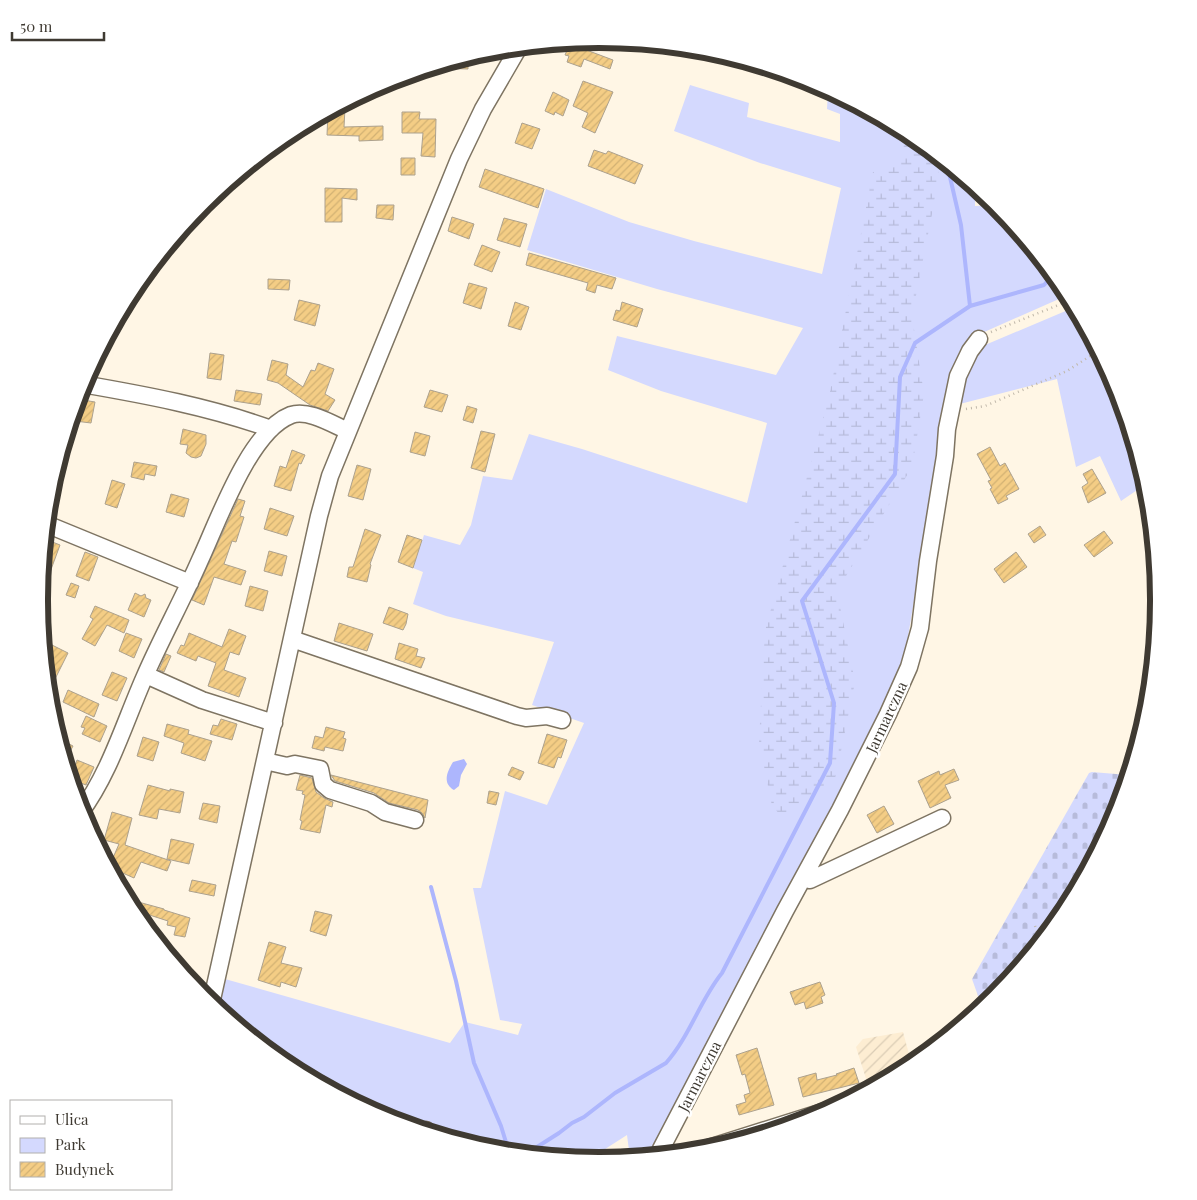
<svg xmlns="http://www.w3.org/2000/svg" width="1197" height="1200" viewBox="0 0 1197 1200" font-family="'Playfair Display',serif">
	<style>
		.industrial { fill: url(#industrial-furrows) }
		.green { fill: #d4d9fe }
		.wetland { fill: url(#wetland-marsh) }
		.cemetery { fill: url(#cemetery-stones) }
		.water { fill: #adb6fd }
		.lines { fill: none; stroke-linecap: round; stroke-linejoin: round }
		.stream { stroke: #adb6fd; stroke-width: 4 }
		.building { fill: url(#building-hatch); stroke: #aca18e }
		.minor-casing { stroke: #7e7462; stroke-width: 19 }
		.path { stroke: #c0b8aa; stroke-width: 2.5; stroke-dasharray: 1 4; stroke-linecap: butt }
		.minor { stroke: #fff; stroke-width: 16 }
		.labels { text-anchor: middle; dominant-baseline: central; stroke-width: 5; stroke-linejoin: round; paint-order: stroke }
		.street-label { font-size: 15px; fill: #3f3a32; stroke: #fff }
		.rim { fill: none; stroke: #3f3a32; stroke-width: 6 }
	</style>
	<defs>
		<pattern id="industrial-furrows" width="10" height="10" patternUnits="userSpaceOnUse" patternTransform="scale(1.25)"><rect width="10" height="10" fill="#fdedd2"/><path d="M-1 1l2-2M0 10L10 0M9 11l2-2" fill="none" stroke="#daccb5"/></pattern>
		<pattern id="wetland-marsh" width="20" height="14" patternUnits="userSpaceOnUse" patternTransform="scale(1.25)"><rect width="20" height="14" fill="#d4d9fe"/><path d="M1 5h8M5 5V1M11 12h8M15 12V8" fill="none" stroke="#b7bbda"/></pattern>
		<pattern id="cemetery-stones" width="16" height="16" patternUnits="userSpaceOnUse" patternTransform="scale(1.25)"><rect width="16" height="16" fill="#d4d9fe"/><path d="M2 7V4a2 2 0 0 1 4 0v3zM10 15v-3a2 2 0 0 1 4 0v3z" fill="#b7bbda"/></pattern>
		<pattern id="building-hatch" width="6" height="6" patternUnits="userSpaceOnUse" patternTransform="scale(1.25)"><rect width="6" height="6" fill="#f4cd85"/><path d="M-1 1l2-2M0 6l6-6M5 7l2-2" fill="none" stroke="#d2b173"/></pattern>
	</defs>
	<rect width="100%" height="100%" fill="#fff6e5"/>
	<path class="industrial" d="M 903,1032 L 912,1065 L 869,1088 L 856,1047 L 863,1039 Z"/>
	<path class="green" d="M 690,85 L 749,103 L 747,117 L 840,142 L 840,114 L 827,109 L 828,89 L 909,133 L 975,187 L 975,206 L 996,205 L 1064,287 L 1068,295 L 982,333 L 959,352 L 943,425 L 902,673 L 831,815 L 651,1156 L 630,1158 L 627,1135 L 588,1160 L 490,1151 L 385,1119 L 288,1067 L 218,1010 L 225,979 L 450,1043 L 465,1022 L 518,1035 L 522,1024 L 500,1020 L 473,888 L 481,888 L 505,791 L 547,805 L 584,723 L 532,705 L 554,642 L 446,616 L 413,604 L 423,572 L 413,568 L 424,535 L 460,545 L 471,525 L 483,476 L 512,480 L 529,434 L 582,449 L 747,503 L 767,423 L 661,391 L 608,370 L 617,336 L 776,375 L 803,328 L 657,289 L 527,250 L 546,189 L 629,222 L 694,241 L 822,274 L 841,188 L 760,163 L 674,131 Z
		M 1075,307 L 1116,384 L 1146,484 L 1121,501 L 1100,456 L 1076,467 L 1057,379 L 956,405 L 968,367 L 985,345 Z"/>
	<path class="wetland" d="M 906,131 L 941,159 L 932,214 L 912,316 L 924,394 L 912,467 L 837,591 L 855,682 L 836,776 L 785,820 L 772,806 L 759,741 L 765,631 L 829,397 L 873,172 L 902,158 Z"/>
	<path class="cemetery" d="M 1092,772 L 1128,775 L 1116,815 L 1064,912 L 995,997 L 982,1007 L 972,979 L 1089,773 Z"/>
	<path class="water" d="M 464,759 L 467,764 L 461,775 L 459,786 L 454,790 C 442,783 447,772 453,762 Z"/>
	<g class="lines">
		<path class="stream" d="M 970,306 L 1044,285 L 1053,275
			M 431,887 L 456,981 L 474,1063 L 501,1126 L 509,1152
			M 526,1154 L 559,1133 L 572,1123 L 584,1117 L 615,1093 L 666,1063 C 690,1036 700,1000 722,973 L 830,763 L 834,703 L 802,601 L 895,474 L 900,377 L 915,343 L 970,306 L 961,225 L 947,164"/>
	</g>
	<path class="building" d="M 573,45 L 613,60 L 610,69 L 584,59 L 581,67 L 567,62 L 569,56 L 565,55 L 569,46 L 572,47 Z
		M 468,56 L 468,69 L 434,68 L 434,66 Z
		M 583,81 L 613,92 L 595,133 L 582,127 L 588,113 L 573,106 Z
		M 553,92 L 569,100 L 563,116 L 555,112 L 554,115 L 545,111 Z
		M 336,107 L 345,108 L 344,127 L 383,126 L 383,140 L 359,141 L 359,136 L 327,135 L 328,112 Z
		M 402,112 L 420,112 L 419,119 L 436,119 L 435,157 L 421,156 L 423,133 L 402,133 Z
		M 522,123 L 540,129 L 532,149 L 515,143 Z
		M 594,150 L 606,154 L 608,151 L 643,165 L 635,184 L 588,166 Z
		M 401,158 L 415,158 L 415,175 L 401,175 Z
		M 485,169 L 544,189 L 538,208 L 479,187 Z
		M 325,188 L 357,189 L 357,200 L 342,198 L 342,222 L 325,222 Z
		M 377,205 L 394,205 L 393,220 L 376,218 Z
		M 452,217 L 474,224 L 469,239 L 448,231 Z
		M 504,218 L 527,224 L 520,247 L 497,240 Z
		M 482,245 L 500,252 L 492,272 L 474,265 Z
		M 529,253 L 616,278 L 612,289 L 597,285 L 595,293 L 586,290 L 588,283 L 526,265 Z
		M 268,279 L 290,280 L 289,290 L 268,289 Z
		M 469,283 L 487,288 L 481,309 L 463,303 Z
		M 299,300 L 320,305 L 315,326 L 294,320 Z
		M 515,302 L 529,307 L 521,330 L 508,326 Z
		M 622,302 L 643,309 L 637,327 L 613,320 L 616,310 L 620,311 Z
		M 210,353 L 224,355 L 221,380 L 207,378 Z
		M 272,360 L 288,364 L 286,375 L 303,387 L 311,370 L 315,371 L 318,363 L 334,369 L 325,394 L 335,400 L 328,411 L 310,405 L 278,383 L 267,380 Z
		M 236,390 L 262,394 L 260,405 L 234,401 Z
		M 430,390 L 448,395 L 442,412 L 424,407 Z
		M 77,399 L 95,402 L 91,423 L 75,421 L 76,418 L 71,417 Z
		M 467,406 L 477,409 L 473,423 L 463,420 Z
		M 183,429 L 206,435 L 206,444 L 201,456 L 196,458 L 191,457 L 186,453 L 188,445 L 180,444 Z
		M 481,431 L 495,434 L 485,472 L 471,468 Z
		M 415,432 L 430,436 L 425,456 L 410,452 Z
		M 990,447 L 1000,466 L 1005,463 L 1019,489 L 1006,496 L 1008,499 L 998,504 L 990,489 L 992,488 L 988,481 L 991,480 L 977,454 Z
		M 292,450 L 305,455 L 301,464 L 299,463 L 291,491 L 274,486 L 280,466 L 286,468 Z
		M 134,462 L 157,466 L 155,476 L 145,474 L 144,480 L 131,477 Z
		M 357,465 L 371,469 L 363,500 L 348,496 Z
		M 1092,469 L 1106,493 L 1088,503 L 1082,487 L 1088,483 L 1083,474 Z
		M 112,480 L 125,484 L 117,508 L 105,504 Z
		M 171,494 L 189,499 L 184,517 L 166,512 Z
		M 238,499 L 245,501 L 240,516 L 244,517 L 236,542 L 232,541 L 224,564 L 246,571 L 241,585 L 214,577 L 204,605 L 192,600 Z
		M 270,508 L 294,516 L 287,536 L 264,529 Z
		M 1040,526 L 1046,535 L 1034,543 L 1028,534 Z
		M 365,529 L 381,535 L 370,564 L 371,565 L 367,582 L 347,577 L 349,567 L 353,567 L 355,561 Z
		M 1104,531 L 1113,543 L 1094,557 L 1084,545 Z
		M 407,535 L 422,540 L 413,568 L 398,562 Z
		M 50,541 L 60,545 L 42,594 L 40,593 L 43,560 Z
		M 269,551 L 287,556 L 282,576 L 264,571 Z
		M 85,552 L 98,557 L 89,581 L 76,576 Z
		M 1016,552 L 1027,567 L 1004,583 L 994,569 Z
		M 71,583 L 79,586 L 75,598 L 66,595 Z
		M 250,586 L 268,591 L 263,611 L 245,606 Z
		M 135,593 L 141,596 L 145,594 L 146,598 L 151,600 L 144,617 L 128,610 Z
		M 95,606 L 129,620 L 124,633 L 107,625 L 95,646 L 82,639 L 93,619 L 90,617 Z
		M 389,607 L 408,614 L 406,624 L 403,630 L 383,623 Z
		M 339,623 L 373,634 L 367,651 L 334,641 Z
		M 229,629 L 246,636 L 239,655 L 230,652 L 224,670 L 246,678 L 239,697 L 208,686 L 216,663 L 198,656 L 196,661 L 177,653 L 181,645 L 184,646 L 189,633 L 222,647 Z
		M 126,633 L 142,639 L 134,658 L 119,651 Z
		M 399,643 L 418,649 L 416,656 L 425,658 L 421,668 L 395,659 Z
		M 52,645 L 68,653 L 54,681 L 46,677 L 44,660 Z
		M 166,654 L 171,656 L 164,672 L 159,670 Z
		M 112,672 L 127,678 L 117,701 L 102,695 Z
		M 68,690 L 99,704 L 94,717 L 63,702 Z
		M 86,716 L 107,726 L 100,742 L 82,734 L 85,728 L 81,727 Z
		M 221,719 L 237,724 L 232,740 L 210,734 L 213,725 L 218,726 Z
		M 167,724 L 189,730 L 188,734 L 212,741 L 205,761 L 181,753 L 184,743 L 164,736 Z
		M 326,727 L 345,732 L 343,738 L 346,739 L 343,751 L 325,747 L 324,751 L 312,748 L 315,736 L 323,738 Z
		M 547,734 L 567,740 L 561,758 L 558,757 L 554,768 L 538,763 Z
		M 143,737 L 159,742 L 153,761 L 137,756 Z
		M 58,738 L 73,746 L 65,761 L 61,749 Z
		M 77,760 L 94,767 L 86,785 L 70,779 Z
		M 512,767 L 524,772 L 520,780 L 508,775 Z
		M 954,769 L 959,780 L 945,785 L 951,798 L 930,808 L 918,781 L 939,771 L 940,775 Z
		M 300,775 L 312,778 L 316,792 L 324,798 L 333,802 L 332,807 L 326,805 L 320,833 L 300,829 L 302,821 L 300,820 L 305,795 L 302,794 L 303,791 L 296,790 Z
		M 331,775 L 428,800 L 425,818 L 422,813 L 418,810 L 389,803 L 374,793 L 335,781 Z
		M 148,785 L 170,791 L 170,789 L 184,792 L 180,813 L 159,809 L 157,819 L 139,815 Z
		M 489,791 L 499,793 L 496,805 L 487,803 Z
		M 203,803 L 220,806 L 217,823 L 199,819 Z
		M 884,806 L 894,824 L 877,833 L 867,815 Z
		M 112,812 L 132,818 L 125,845 L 171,861 L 167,871 L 141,862 L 134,878 L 109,867 L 119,844 L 104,840 Z
		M 171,839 L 194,844 L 189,864 L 167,859 Z
		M 192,880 L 216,885 L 214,896 L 189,891 Z
		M 131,900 L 164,909 L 164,910 L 190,918 L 185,937 L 174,935 L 176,927 L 167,925 L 168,921 L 131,909 L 129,905 Z
		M 315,911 L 332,915 L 326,936 L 310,931 Z
		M 269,942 L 286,947 L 281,963 L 302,968 L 296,987 L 281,982 L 280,987 L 258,980 Z
		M 820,982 L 825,995 L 821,997 L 823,1003 L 806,1009 L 804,1002 L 795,1005 L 790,992 Z
		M 757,1048 L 774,1105 L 739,1115 L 736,1105 L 746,1102 L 744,1095 L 750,1093 L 745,1074 L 742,1075 L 736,1055 Z
		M 854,1068 L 859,1083 L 803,1097 L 798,1078 L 816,1073 L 817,1080 L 837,1075 L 836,1074 Z"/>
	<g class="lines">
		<g class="minor-casing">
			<path id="minor" d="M 82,384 C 146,395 210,407 271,429
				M 46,524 L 190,583
				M 292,639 L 517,716 L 526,718 L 547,716 L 562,720
				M 146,675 L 202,700 L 274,723
				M 265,761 L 287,766 L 295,764 L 320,769 L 323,784 L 330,790 L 371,803 L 385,812 L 415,820
				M 80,813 C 110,773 125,721 145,676 C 162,637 183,599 200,560 C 218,522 249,431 291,415 C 308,409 332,424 348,431
				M 803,878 L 810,880 L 942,818
				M 211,1004 L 319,516 L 330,476 L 459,159 L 483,109 L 519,47
				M 425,1131 L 426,1130
				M 699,1151 L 829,1110
				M 660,1155 L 661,1149 L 785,911 L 840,810 L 888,714 L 909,667 L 920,628 L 928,561 L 945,456 L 947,429 L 958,376 L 970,351 L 979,339"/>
		</g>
		<path class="path" d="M 991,332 L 1071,300
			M 966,409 L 985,406 L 1067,371 L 1098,351
			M 1035,926 L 1040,941"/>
		<use href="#minor" class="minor"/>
	</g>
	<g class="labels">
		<g class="street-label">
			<text transform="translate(886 717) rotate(-65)">Jarmarczna</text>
			<text transform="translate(699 1076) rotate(-63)">Jarmarczna</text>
		</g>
	</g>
	<path d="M0 0H1197V1200H0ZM599 48H599A551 551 0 0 1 1150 599V601A551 551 0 0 1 599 1152H599A551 551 0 0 1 48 601V599A551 551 0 0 1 599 48Z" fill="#fff" fill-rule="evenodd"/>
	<path class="rim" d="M599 48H599A551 551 0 0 1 1150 599V601A551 551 0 0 1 599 1152H599A551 551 0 0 1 48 601V599A551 551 0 0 1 599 48Z"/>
	<rect x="10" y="1100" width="162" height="90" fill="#ffffff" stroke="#b2b0ad"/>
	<rect x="20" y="1116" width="25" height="8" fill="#ffffff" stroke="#b2b0ad"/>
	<text x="55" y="1125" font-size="15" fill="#3f3a32">Ulica</text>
	<rect x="20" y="1138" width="25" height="15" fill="#d4d9fe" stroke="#b2b0ad"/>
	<text x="55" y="1150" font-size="15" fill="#3f3a32">Park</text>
	<rect x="20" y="1162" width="25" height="15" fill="url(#building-hatch)" stroke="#b2b0ad"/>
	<text x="55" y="1175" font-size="15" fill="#3f3a32">Budynek</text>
	<path d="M12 32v8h92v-8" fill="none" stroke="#3f3a32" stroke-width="2.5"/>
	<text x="20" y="32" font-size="15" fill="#3f3a32" stroke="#ffffff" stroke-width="4" paint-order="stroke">50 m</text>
</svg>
